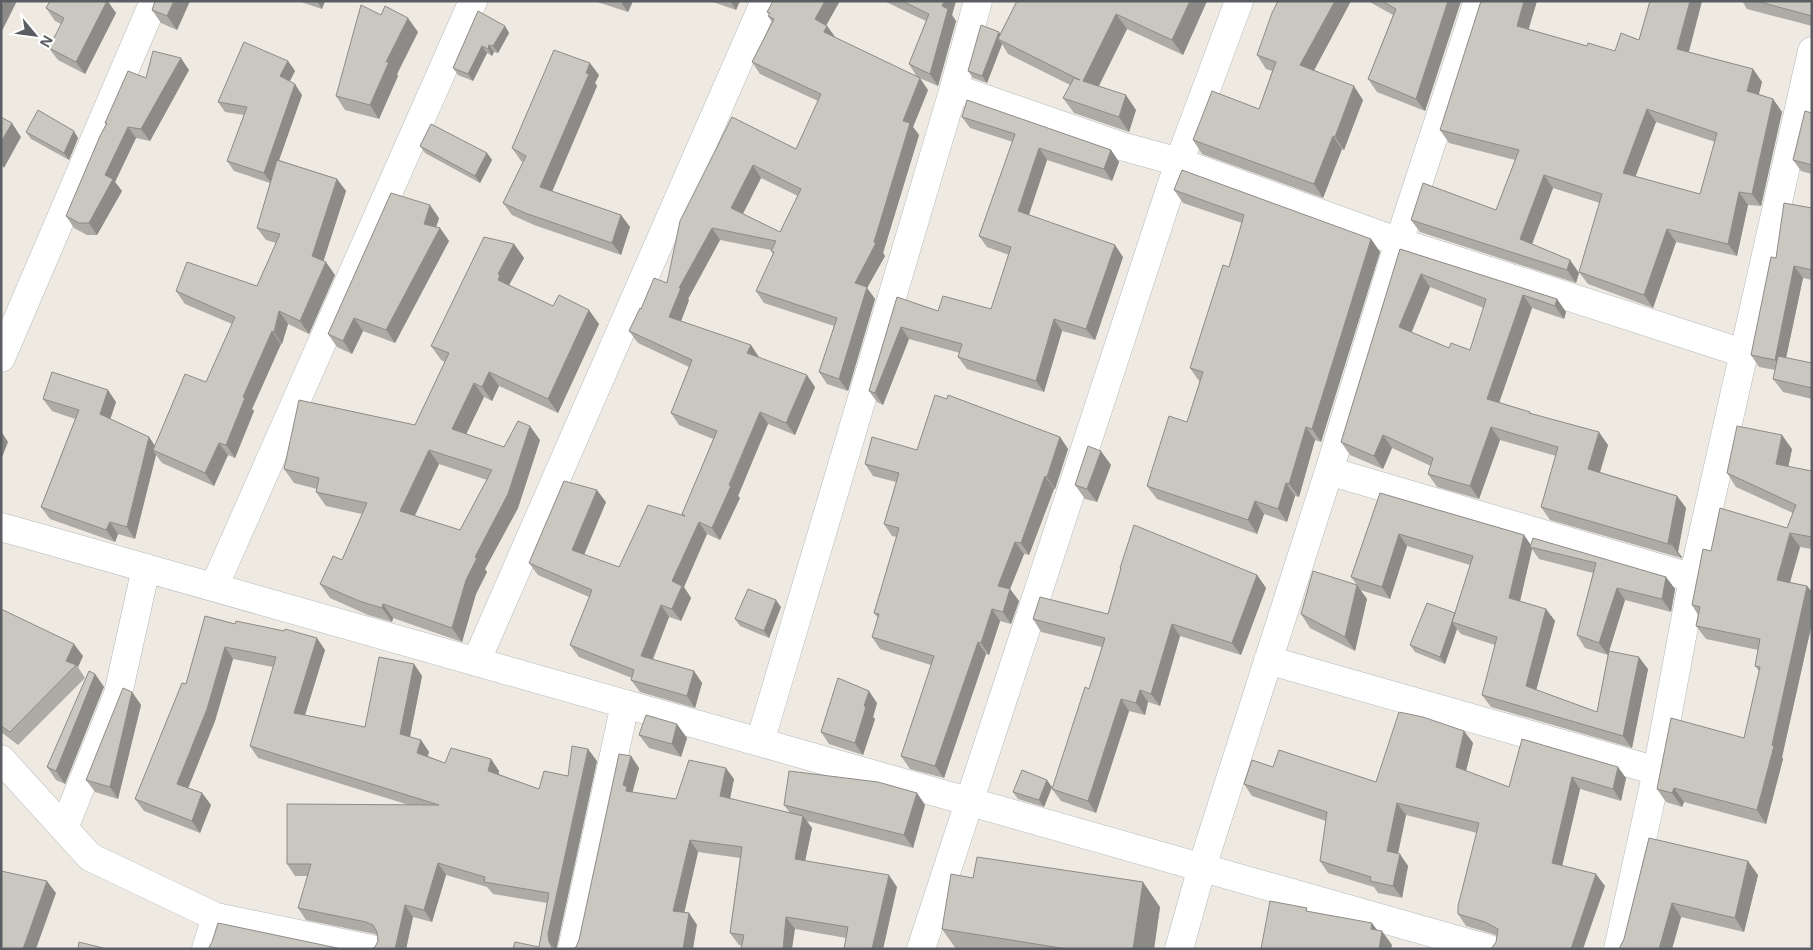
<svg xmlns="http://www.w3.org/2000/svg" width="1813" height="950" viewBox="0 0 1813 950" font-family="'Open Sans',sans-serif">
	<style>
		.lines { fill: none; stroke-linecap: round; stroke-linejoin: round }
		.minor-casing { stroke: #b4b8bd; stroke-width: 29 }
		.minor { stroke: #fff; stroke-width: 28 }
		.wall { fill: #aeaba6; fill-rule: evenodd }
		.shaded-wall { fill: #8d8b87 }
		.building { fill: #cac7c1; stroke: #8d8b87; fill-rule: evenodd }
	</style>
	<rect width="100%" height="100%" fill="#eeeae2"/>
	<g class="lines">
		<g class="minor-casing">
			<path id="minor" d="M 954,88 L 1121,146 L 1179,162 L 1399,242 L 1743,353
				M 1,358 L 154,1
				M 1329,471 L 1693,578
				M 1,527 L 1489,949
				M 214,587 L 473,1
				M 1268,660 L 1657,771
				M 476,662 L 765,1
				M 760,742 L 954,88 L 978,1
				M 1,759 L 90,857 L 216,917 L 371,949
				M 64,828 L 118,694 L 146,568
				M 206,949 L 216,917
				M 572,949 L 625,704
				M 921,949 L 1179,162 L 1239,1
				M 1179,949 L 1202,867 L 1329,471 L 1399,242 L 1478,1
				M 1618,949 L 1657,771 L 1693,578 L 1812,51"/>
		</g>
		<use href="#minor" class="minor"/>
	</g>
	<path class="wall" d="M 50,1 L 108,1 L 116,13 L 85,74 L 58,60 L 49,48 L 61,24 L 55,21 L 46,8 Z
		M 155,1 L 190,1 L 177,30 L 161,23 L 152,10 Z
		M 298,1 L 325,1 L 322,9 Z
		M 594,1 L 633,1 L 628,12 Z
		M 710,1 L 740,1 L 736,10 Z
		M 884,1 L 956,1 L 952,15 L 956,21 L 938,86 L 917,77 L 909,64 L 926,21 Z
		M 1017,1 L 1207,1 L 1183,55 L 1127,29 L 1098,86 L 1136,110 L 1129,132 L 1074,113 L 1063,98 L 1070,85 L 1008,54 L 1002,44 L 987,83 L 973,78 L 968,71 L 1000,34 Z
		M 1278,1 L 1351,1 L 1314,70 L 1363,100 L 1344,150 L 1342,149 L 1323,198 L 1202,154 L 1193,140 L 1259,109 L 1272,71 L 1266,69 L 1257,55 Z
		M 1368,1 L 1461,1 L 1425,111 L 1377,92 L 1368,79 L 1393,15 Z
		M 1537,1 L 1528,29 L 1587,46 L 1615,51 L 1639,40 L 1650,1 L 1702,1 L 1689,52 L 1753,69 L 1762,82 L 1759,94 L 1773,99 L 1782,112 L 1761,206 L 1748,205 L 1737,256 L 1676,242 L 1653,308 L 1588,284 L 1579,272 L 1600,203 L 1553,188 L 1532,244 L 1570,260 L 1579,273 L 1576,283 L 1420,232 L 1411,220 L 1496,210 L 1515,160 L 1449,143 L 1440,130 ZM 1656,122 L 1715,142 L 1700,194 L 1635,177 Z
		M 1742,1 L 1812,1 L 1812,26 L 1747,9 Z
		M 767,12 L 827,26 L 835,37 L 928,90 L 913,127 L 919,135 L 883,253 L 885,256 L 867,288 L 875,299 L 848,391 L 827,384 L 819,372 L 834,326 L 764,303 L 756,291 L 773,254 L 771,250 L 720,240 L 688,299 L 689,300 L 681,321 L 759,357 L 815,387 L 795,435 L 768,424 L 738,496 L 740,498 L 720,540 L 707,534 L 684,587 L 691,598 L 681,621 L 669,617 L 653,660 L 694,671 L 702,683 L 695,708 L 640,692 L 631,680 L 632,678 L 579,657 L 570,645 L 589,597 L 538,575 L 529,563 L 606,502 L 584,555 L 619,567 L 682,515 L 713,439 L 679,425 L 671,413 L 689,367 L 638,343 L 629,331 L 641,309 L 667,283 L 732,117 L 796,149 L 818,101 L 760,74 L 752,62 L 772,22 L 768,16 L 769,14 ZM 761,178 L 798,196 L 780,232 L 743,214 Z
		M 505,26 L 509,33 L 498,53 L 494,52 L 492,56 L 487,53 L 473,81 L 458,75 L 453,68 Z
		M 418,32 L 397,74 L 398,76 L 379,119 L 345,110 L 336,96 Z
		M 288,61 L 295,71 L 290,81 L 302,95 L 279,160 L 337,179 L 346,191 L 323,261 L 335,275 L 309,334 L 288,324 L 282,344 L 281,344 L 252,409 L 254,411 L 235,458 L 228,455 L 214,486 L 162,463 L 156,455 L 135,539 L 118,534 L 115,542 L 50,519 L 41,507 L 75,419 L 52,411 L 43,399 L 116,402 L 110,419 L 149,437 L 155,446 L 206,382 L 232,324 L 185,304 L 176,291 L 257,286 L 276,243 L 266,240 L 257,228 L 270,183 L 234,171 L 227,161 L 244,115 L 225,112 L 218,102 Z
		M 189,70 L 150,141 L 136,138 L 115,182 L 122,191 L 97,235 L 87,235 L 74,228 L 66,216 L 106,124 L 105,123 L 146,78 Z
		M 599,75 L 595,83 L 597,86 L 552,191 L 621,215 L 630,227 L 621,255 L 534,225 L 512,215 L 503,203 L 523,162 L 521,161 L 512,148 Z
		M 1812,113 L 1812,174 L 1801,171 L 1793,160 Z
		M 962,117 L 1111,150 L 1119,162 L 1112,181 L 1047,160 L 1029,215 L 1123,257 L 1095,340 L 1062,331 L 1044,392 L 967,369 L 958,357 L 960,353 L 909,339 L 883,405 L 877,402 L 869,391 L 897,297 L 938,311 L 991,309 L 1009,255 L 987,247 L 979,236 L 1013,142 L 970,128 Z
		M 26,132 L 78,138 L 69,160 L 31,139 Z
		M 420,146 L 487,153 L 492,160 L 480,183 L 425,153 Z
		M 1174,190 L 1371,239 L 1380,252 L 1321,442 L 1315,440 L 1299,497 L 1295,496 L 1287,522 L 1264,514 L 1257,534 L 1157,499 L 1147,486 L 1187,422 L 1200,381 L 1199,381 L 1190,368 L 1229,267 L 1242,223 L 1183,203 Z
		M 1812,208 L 1812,280 L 1803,278 L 1786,358 L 1812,363 L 1812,399 L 1783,392 L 1773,379 L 1775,370 L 1759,367 L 1751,355 L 1776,258 Z
		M 439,218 L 436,227 L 440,228 L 449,241 L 395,343 L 363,331 L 352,354 L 337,347 L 328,334 Z
		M 514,244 L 524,258 L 509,285 L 553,306 L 599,324 L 558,413 L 499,386 L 492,401 L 484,397 L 466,434 L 504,447 L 540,440 L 518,508 L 485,569 L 487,572 L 476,594 L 462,642 L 393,618 L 392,622 L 368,615 L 330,598 L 320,584 L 342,560 L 362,514 L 326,506 L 316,492 L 317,489 L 294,483 L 284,469 L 415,425 L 445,362 L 441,360 L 431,346 ZM 439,464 L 487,480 L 460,530 L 415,516 Z
		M 1400,249 L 1557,299 L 1566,312 L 1564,319 L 1532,308 L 1499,402 L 1530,412 L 1532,414 L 1608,445 L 1600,472 L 1677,496 L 1686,508 L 1678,552 L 1682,557 L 1681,558 L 1550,520 L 1541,507 L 1556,456 L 1500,440 L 1479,499 L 1437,487 L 1428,474 L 1431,466 L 1392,448 L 1383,469 L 1350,455 L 1341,442 ZM 1430,287 L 1484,308 L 1470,350 L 1449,348 L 1412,332 Z
		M 1060,437 L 1068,449 L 1055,489 L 1054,489 L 1029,555 L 1024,554 L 1010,589 L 1019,601 L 1011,624 L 1000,621 L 989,655 L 986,654 L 944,778 L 910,769 L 901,756 L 931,665 L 880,649 L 872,637 L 878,618 L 874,613 L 897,537 L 892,536 L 884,524 L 896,482 L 873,476 L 865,464 L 917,450 Z
		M 1792,449 L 1788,467 L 1812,471 L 1812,549 L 1800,547 L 1790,582 L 1807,586 L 1812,592 L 1812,623 L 1782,757 L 1783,759 L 1766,824 L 1684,802 L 1682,807 L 1666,802 L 1657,789 L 1744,738 L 1759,671 L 1755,666 L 1758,650 L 1706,639 L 1696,626 L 1698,615 L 1692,605 L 1711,551 L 1787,528 L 1793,513 L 1736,487 L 1727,473 Z
		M 1111,465 L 1097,502 L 1085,499 L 1075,485 Z
		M 1380,493 L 1524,535 L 1531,545 L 1666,577 L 1675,589 L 1671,612 L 1625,600 L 1609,651 L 1648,669 L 1632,748 L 1491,707 L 1482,695 L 1495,645 L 1461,634 L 1457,629 L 1445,664 L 1415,652 L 1410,645 L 1455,613 L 1470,565 L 1407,546 L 1390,599 L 1360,590 L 1367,599 L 1355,651 L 1310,628 L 1301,614 L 1357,585 L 1351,577 ZM 1532,549 L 1539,559 L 1593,573 L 1577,635 L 1585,648 L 1608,655 L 1597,712 L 1536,690 L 1555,621 L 1546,609 L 1520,601 Z
		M 1120,568 L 1257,575 L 1266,588 L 1241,655 L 1180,636 L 1160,706 L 1148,702 L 1145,715 L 1129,711 L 1096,813 L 1061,801 L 1052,789 L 1089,689 L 1102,647 L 1041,632 L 1033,619 L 1108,614 L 1121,569 Z
		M 781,607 L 769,638 L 740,626 L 735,619 Z
		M 1,609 L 83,656 L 78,667 L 85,678 L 18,745 L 1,732 Z
		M 205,616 L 325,650 L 305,715 L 365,727 L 414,664 L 422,676 L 410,737 L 421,740 L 429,752 L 428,756 L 445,763 L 491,759 L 499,771 L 499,774 L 539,789 L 568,776 L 597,761 L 557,946 L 539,947 L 547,903 L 493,894 L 487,887 L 446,875 L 432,922 L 413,917 L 406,949 L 372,949 L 375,947 L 378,941 L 377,935 L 375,934 L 306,920 L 298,908 L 308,876 L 295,876 L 287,864 L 409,805 L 258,758 L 250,746 L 273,667 L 233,659 L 215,721 L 188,788 L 202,793 L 211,805 L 200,833 L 144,811 L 135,799 L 186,684 Z
		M 95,674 L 104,687 L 103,689 L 65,784 L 56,780 L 47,767 Z
		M 132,692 L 141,705 L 118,799 L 95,792 L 86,780 Z
		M 877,703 L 873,717 L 875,719 L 863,755 L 829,744 L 821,732 Z
		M 1464,731 L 1473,743 L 1466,771 L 1509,787 L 1522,739 L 1626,778 L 1621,801 L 1580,789 L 1562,866 L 1605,886 L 1496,942 L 1497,936 L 1493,934 L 1466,926 L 1458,914 L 1477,833 L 1406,815 L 1398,853 L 1408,866 L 1402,898 L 1378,893 L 1374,887 L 1328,873 L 1320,861 L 1326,821 L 1252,796 L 1244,784 L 1273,767 L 1376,782 Z
		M 639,735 L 687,738 L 681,757 L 649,748 Z
		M 631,756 L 639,768 L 632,792 L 676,799 L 734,779 L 730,799 L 790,813 L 784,805 L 917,793 L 925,805 L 913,848 L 807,821 L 812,828 L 805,861 L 897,887 L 883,949 L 844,949 L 846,938 L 795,929 L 742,946 L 739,945 L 730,933 L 740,858 L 698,852 L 684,912 L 689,913 L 697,925 L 576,947 L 579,940 Z
		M 1052,787 L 1044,807 L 1018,799 L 1013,792 Z
		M 1649,838 L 1758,875 L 1744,932 L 1681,917 L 1672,949 L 1619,949 L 1624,939 Z
		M 973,878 L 1160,907 L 1154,949 L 956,949 L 942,929 Z"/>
	<path class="shaded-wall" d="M 4,1 L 17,1 L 1,33 L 1,6 Z
		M 107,1 L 116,13 L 85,74 L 76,62 Z
		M 174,1 L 190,1 L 177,30 L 167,16 Z
		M 317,1 L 325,1 L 322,9 Z
		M 620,1 L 633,1 L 628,12 Z
		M 730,1 L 740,1 L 736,10 Z
		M 825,1 L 840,1 L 823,31 L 815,19 Z
		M 944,1 L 956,1 L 952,15 L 956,21 L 938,86 L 930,74 Z
		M 1190,1 L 1207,1 L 1183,55 L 1172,40 Z
		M 1335,1 L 1351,1 L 1310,78 L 1300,65 Z
		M 1448,1 L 1461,1 L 1425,111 L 1416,99 Z
		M 1524,1 L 1537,1 L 1526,38 L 1517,26 Z
		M 1690,1 L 1702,1 L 1686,62 L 1677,49 Z
		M 1116,14 L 1127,29 L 1094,96 L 1083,81 Z
		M 408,18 L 418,32 L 397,74 L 398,76 L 379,119 L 370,105 L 386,62 Z
		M 505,26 L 509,33 L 498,53 L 493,46 Z
		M 827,26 L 836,38 L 824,32 Z
		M 999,32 L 1004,39 L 998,39 L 1002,44 L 987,83 L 982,76 Z
		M 489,45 L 494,52 L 492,56 L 488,49 Z
		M 482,46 L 487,53 L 473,81 L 468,74 Z
		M 181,58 L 189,70 L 150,141 L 141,129 Z
		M 288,61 L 295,71 L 287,86 L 280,76 Z
		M 590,63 L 599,75 L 595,83 L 597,86 L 549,199 L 540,187 Z
		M 1753,69 L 1762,82 L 1756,104 L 1747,91 Z
		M 920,78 L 928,90 L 913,127 L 919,135 L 883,253 L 885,256 L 867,288 L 875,299 L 848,391 L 839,379 L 855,283 L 874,242 L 903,121 Z
		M 295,84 L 302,95 L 271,183 L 264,173 Z
		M 1354,86 L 1363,100 L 1344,150 L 1335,137 Z
		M 1126,95 L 1136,110 L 1129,132 L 1119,117 Z
		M 1773,99 L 1782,112 L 1761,206 L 1752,194 Z
		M 1647,109 L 1656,122 L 1632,186 L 1623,173 Z
		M 12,123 L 21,137 L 4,168 L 1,164 L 1,142 Z
		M 128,127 L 136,138 L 115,182 L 122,191 L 97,235 L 89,223 L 105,175 Z
		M 74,131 L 78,138 L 69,160 L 64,153 Z
		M 1333,136 L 1342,149 L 1323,198 L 1314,184 Z
		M 1039,148 L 1047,160 L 1026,223 L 1018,211 Z
		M 1111,150 L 1119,162 L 1112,181 L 1104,169 Z
		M 487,153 L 492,160 L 480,183 L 475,176 Z
		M 753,165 L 761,178 L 739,221 L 731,208 Z
		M 1544,175 L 1553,188 L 1529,252 L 1520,239 Z
		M 337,179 L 346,191 L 321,269 L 312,256 Z
		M 1739,192 L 1748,205 L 1737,256 L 1728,244 Z
		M 430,205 L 439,218 L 433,237 L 424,224 Z
		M 621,215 L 630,227 L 621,255 L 612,243 Z
		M 440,228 L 449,241 L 395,343 L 386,330 Z
		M 712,228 L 720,240 L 688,299 L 689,300 L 678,329 L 669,317 L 679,288 Z
		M 1667,229 L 1676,242 L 1653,308 L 1644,295 Z
		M 1371,239 L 1380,252 L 1321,442 L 1312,429 Z
		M 514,244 L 524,258 L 508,287 L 498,280 L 498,274 Z
		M 1115,245 L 1123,257 L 1095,340 L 1086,329 Z
		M 1570,260 L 1579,273 L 1576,283 L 1567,270 Z
		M 326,262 L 335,275 L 309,334 L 300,321 Z
		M 1794,266 L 1803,278 L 1783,372 L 1775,360 Z
		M 1421,274 L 1430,287 L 1408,340 L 1399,327 Z
		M 1523,295 L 1532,308 L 1496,412 L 1487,399 Z
		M 1557,299 L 1566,312 L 1564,319 L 1555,306 Z
		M 589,310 L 599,324 L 558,413 L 548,399 Z
		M 279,311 L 288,324 L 282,344 L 274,332 Z
		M 354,318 L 363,331 L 352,354 L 343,341 Z
		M 1054,319 L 1062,331 L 1044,392 L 1036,381 Z
		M 901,327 L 909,339 L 883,405 L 875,393 Z
		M 272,331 L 281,344 L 252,409 L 254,411 L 235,458 L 226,445 L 243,397 Z
		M 751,345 L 759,357 L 747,353 Z
		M 489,372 L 499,386 L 492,401 L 482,387 Z
		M 807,375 L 815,387 L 795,435 L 786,423 Z
		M 474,383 L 484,397 L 462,443 L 452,429 Z
		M 108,390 L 116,402 L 108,426 L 100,414 Z
		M 760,412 L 768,424 L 738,496 L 740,498 L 720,540 L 712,528 Z
		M 530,426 L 540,440 L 518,508 L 485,569 L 487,572 L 476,594 L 462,642 L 452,628 L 466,580 L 475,557 Z
		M 1306,427 L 1315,440 L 1299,497 L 1289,484 Z
		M 1491,427 L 1500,440 L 1479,499 L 1470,486 Z
		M 1,431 L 8,442 L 1,460 Z
		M 1599,432 L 1608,445 L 1597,482 L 1588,469 Z
		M 1383,435 L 1392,448 L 1383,469 L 1374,456 Z
		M 1782,435 L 1792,449 L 1786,478 L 1776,464 Z
		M 149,437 L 157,449 L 153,450 L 156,455 L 135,539 L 127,527 Z
		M 1060,437 L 1068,449 L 1055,489 L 1047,477 Z
		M 219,443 L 228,455 L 214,486 L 205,473 Z
		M 429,450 L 439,464 L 410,525 L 400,511 Z
		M 1101,451 L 1111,465 L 1097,502 L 1087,489 Z
		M 1045,476 L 1054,489 L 1029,555 L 1021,543 Z
		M 1286,483 L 1295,496 L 1287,522 L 1278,509 Z
		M 597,490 L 606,502 L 581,562 L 572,550 Z
		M 1677,496 L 1686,508 L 1678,552 L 1682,557 L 1681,558 L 1672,545 L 1668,543 Z
		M 1255,501 L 1264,514 L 1257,534 L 1248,520 Z
		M 110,522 L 118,534 L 115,542 L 106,530 Z
		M 699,522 L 707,534 L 684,587 L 691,598 L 681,621 L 672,609 L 672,581 Z
		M 1790,533 L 1800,547 L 1787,593 L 1777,580 Z
		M 1399,534 L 1407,546 L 1390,599 L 1382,587 Z
		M 1524,535 L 1532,547 L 1530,547 L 1532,549 L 1518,610 L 1509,598 Z
		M 1015,542 L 1024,554 L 1010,589 L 1019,601 L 1011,624 L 1003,612 L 998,586 Z
		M 1257,575 L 1266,588 L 1241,655 L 1232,643 Z
		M 1666,577 L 1675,589 L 1671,612 L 1662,599 Z
		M 1357,585 L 1367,599 L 1355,651 L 1345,637 Z
		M 1807,586 L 1812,592 L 1812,623 L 1782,757 L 1783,759 L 1766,824 L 1757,810 L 1772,745 Z
		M 1617,588 L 1625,600 L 1608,655 L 1599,643 Z
		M 776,600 L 781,607 L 769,638 L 764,631 Z
		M 383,604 L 393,618 L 392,622 L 382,608 Z
		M 661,605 L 669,617 L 649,668 L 641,656 Z
		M 992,609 L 1000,621 L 989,655 L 981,643 Z
		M 1546,609 L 1555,621 L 1534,698 L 1526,686 Z
		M 1452,622 L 1457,629 L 1445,664 L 1440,657 Z
		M 1172,624 L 1180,636 L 1160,706 L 1151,694 Z
		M 317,638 L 325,650 L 302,725 L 294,713 Z
		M 978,642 L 986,654 L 944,778 L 935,766 Z
		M 74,644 L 83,656 L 78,667 L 76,665 L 66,661 Z
		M 225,647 L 233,659 L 215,721 L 185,796 L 177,784 Z
		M 1639,657 L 1648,669 L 1632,748 L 1623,736 Z
		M 414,664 L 422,676 L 408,746 L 400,734 Z
		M 694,671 L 702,683 L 695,708 L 687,696 Z
		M 95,674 L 104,687 L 103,689 L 65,784 L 56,771 Z
		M 1140,690 L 1148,702 L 1145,715 L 1136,703 Z
		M 869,691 L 877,703 L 873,717 L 875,719 L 863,755 L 855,743 L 864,706 Z
		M 132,692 L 141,705 L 118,799 L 110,787 Z
		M 1121,699 L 1129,711 L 1096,813 L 1088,801 Z
		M 677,724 L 687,738 L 681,757 L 672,744 Z
		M 1464,731 L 1473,743 L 1464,779 L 1456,767 Z
		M 421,740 L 429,752 L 425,764 L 417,753 Z
		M 588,749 L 597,761 L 557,946 L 557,949 L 554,949 L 549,942 L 548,934 Z
		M 631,756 L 639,768 L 632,794 L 634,803 L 623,785 Z
		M 491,759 L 499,771 L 497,783 L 488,771 Z
		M 1618,767 L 1626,778 L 1621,801 L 1613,789 Z
		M 726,768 L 734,779 L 728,808 L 720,796 Z
		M 1572,777 L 1580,789 L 1560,875 L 1552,863 Z
		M 1047,780 L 1052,787 L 1044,807 L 1039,800 Z
		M 1674,788 L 1684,802 L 1682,807 L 1672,793 Z
		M 202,793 L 211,805 L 200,833 L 192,821 Z
		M 917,793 L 925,805 L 913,848 L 904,835 Z
		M 1397,803 L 1406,815 L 1396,863 L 1387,851 Z
		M 803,816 L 812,828 L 803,871 L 795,859 Z
		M 690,840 L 698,852 L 682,923 L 673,911 Z
		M 1400,854 L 1408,866 L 1402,898 L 1393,886 Z
		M 1748,861 L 1758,875 L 1744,932 L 1735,918 Z
		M 438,863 L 446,875 L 432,922 L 424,910 Z
		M 1596,874 L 1605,886 L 1583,949 L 1571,949 Z
		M 889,875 L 897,887 L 883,949 L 872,949 Z
		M 47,881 L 56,893 L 36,949 L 23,949 Z
		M 1143,882 L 1160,907 L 1154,949 L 1133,949 Z
		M 1672,903 L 1681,917 L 1672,949 L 1659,949 Z
		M 405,905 L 413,917 L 406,949 L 395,949 Z
		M 689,913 L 697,925 L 693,949 L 683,949 Z
		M 786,917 L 795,929 L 792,949 L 783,949 Z
		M 1372,923 L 1381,935 L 1382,931 L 1392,945 L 1391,949 L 1379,949 L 1371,929 Z"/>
	<path class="building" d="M 50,1 L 107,1 L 76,62 L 49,48 L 64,18 L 46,8 Z
		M 155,1 L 174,1 L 167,16 L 152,10 Z
		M 773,1 L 825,1 L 815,19 L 827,26 L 824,32 L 920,78 L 903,121 L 910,123 L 874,242 L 876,243 L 855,283 L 867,287 L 839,379 L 819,372 L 837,318 L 756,291 L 774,252 L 771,251 L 776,241 L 712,228 L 679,288 L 681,288 L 669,317 L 751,345 L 747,353 L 807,375 L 786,423 L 760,412 L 729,485 L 731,486 L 712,528 L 699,522 L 672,581 L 682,586 L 672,609 L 661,605 L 641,656 L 694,671 L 687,696 L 631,680 L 634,670 L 570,645 L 592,590 L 529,563 L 564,481 L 597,490 L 572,550 L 619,567 L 648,505 L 685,516 L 682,514 L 717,431 L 671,413 L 692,360 L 629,331 L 640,308 L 641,309 L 654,278 L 667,283 L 680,221 L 732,117 L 796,149 L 821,94 L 752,62 L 774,19 L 768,16 L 770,13 L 767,12 ZM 753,165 L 801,189 L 780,232 L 731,208 Z
		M 902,1 L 944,1 L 942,6 L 948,9 L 930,74 L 909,64 L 929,14 Z
		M 1017,1 L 1190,1 L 1172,40 L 1116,14 L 1083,81 L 1126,95 L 1119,117 L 1063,98 L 1074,78 L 1080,80 L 998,39 Z
		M 1278,1 L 1335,1 L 1300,65 L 1354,86 L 1335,137 L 1333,136 L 1314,184 L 1193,140 L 1212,91 L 1259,109 L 1276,62 L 1257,55 L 1272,13 Z
		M 1382,1 L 1448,1 L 1416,99 L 1368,79 L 1396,9 Z
		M 1481,1 L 1524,1 L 1517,26 L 1587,46 L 1588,43 L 1615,51 L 1621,33 L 1639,40 L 1650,1 L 1690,1 L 1677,49 L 1753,69 L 1747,91 L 1773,99 L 1752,194 L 1739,192 L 1728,244 L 1667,229 L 1644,295 L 1579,272 L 1602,194 L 1544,175 L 1520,239 L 1570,260 L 1567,270 L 1411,220 L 1423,183 L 1496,210 L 1519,150 L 1440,130 ZM 1647,109 L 1717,133 L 1700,194 L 1623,173 Z
		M 1756,1 L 1812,1 L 1812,16 Z
		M 361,5 L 381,15 L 385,6 L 408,18 L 386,62 L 389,62 L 370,105 L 336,96 Z
		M 478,11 L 505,26 L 493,46 L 489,45 L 488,49 L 482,46 L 468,74 L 453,68 Z
		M 981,25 L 999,32 L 982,76 L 968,71 Z
		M 244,42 L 288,61 L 280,76 L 295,84 L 264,173 L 227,161 L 247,107 L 218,102 Z
		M 554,50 L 590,63 L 586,73 L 589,74 L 540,187 L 621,215 L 612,243 L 525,213 L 503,203 L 526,156 L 512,148 Z
		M 153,51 L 181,58 L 141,129 L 128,127 L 105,175 L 113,179 L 89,223 L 79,223 L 66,216 L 100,136 L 107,123 L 105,123 L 128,71 L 146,78 Z
		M 967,100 L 1111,150 L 1104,169 L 1039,148 L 1018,211 L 1115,245 L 1086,329 L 1054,319 L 1036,381 L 958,357 L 962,344 L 901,327 L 875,393 L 869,391 L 897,297 L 938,311 L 943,296 L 991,309 L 1011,247 L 979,236 L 1015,134 L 962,117 Z
		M 38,110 L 74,131 L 64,153 L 26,132 Z
		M 1805,111 L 1812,113 L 1812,165 L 1793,160 Z
		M 1,117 L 12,123 L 1,142 Z
		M 431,124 L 487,153 L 475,176 L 420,146 Z
		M 277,160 L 337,179 L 312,256 L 326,262 L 300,321 L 279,311 L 274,332 L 272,331 L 243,397 L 245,398 L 226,445 L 219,443 L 205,473 L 153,450 L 185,374 L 206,382 L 235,317 L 176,291 L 187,262 L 257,286 L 280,234 L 257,228 Z
		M 1182,170 L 1371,239 L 1312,429 L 1306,427 L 1289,484 L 1286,483 L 1278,509 L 1255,501 L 1248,520 L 1147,486 L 1169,416 L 1187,422 L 1203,372 L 1190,368 L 1223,265 L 1229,267 L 1244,215 L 1174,190 Z
		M 391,193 L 430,205 L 424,224 L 440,228 L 386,330 L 354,318 L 343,341 L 328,334 Z
		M 1784,203 L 1812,208 L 1812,270 L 1794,266 L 1775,360 L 1751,355 L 1771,257 L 1776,258 Z
		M 484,237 L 514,244 L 498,274 L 500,275 L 498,280 L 553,306 L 559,295 L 589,310 L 548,399 L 489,372 L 482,387 L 474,383 L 452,429 L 504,447 L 518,421 L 530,426 L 508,494 L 475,557 L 477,558 L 466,580 L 452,628 L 383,604 L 382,608 L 359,601 L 320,584 L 333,556 L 342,560 L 367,503 L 316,492 L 319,478 L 284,469 L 299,400 L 415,425 L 449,353 L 431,346 ZM 429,450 L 492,470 L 460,530 L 400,511 Z
		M 1400,249 L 1557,299 L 1555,306 L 1523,295 L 1487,399 L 1530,412 L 1529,413 L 1599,432 L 1588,469 L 1677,496 L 1668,543 L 1673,544 L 1672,545 L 1541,507 L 1558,447 L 1491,427 L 1470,486 L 1428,474 L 1433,458 L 1383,435 L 1374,456 L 1341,442 ZM 1421,274 L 1486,299 L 1470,350 L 1451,343 L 1449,348 L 1399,327 Z
		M 1778,356 L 1812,363 L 1812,388 L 1773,379 Z
		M 52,372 L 108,390 L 100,414 L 149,437 L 127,527 L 110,522 L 106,530 L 41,507 L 79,410 L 43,399 Z
		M 935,395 L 947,399 L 948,395 L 1060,437 L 1047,477 L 1045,476 L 1021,543 L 1015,542 L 998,586 L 1010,589 L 1003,612 L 992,609 L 981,643 L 978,642 L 935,766 L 901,756 L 934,656 L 872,637 L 879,614 L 874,613 L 899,528 L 884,524 L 899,473 L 865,464 L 872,437 L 917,450 Z
		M 1737,426 L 1782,435 L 1776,464 L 1812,471 L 1812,537 L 1790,533 L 1777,580 L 1807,586 L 1772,745 L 1774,746 L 1757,810 L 1674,788 L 1672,793 L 1657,789 L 1671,718 L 1744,738 L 1760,667 L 1755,666 L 1760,639 L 1696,626 L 1700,607 L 1692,605 L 1703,549 L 1711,551 L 1720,508 L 1787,528 L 1796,505 L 1727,473 Z
		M 1088,446 L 1101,451 L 1087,489 L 1075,485 Z
		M 1380,493 L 1524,535 L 1509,598 L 1546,609 L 1526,686 L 1597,712 L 1609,651 L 1639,657 L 1623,736 L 1482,695 L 1497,637 L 1452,622 L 1473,556 L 1399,534 L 1382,587 L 1351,577 Z
		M 1134,525 L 1257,575 L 1232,643 L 1172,624 L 1151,694 L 1140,690 L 1136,703 L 1121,699 L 1088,801 L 1052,789 L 1085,687 L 1089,689 L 1105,638 L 1033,619 L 1040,597 L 1108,614 L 1121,568 L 1120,568 Z
		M 1533,538 L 1666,577 L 1662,599 L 1617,588 L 1599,643 L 1577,635 L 1596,563 L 1530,547 Z
		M 1313,571 L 1357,585 L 1345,637 L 1301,614 Z
		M 748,589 L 776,600 L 764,631 L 735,619 Z
		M 1427,603 L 1455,613 L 1440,657 L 1410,645 Z
		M 1,609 L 74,644 L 66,661 L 76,665 L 10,732 L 1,726 Z
		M 205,616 L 235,624 L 236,621 L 284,631 L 285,629 L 317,638 L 294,713 L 365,727 L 379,657 L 414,664 L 400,734 L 421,740 L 417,753 L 445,763 L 451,748 L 491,759 L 488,771 L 539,789 L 544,771 L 568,776 L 572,746 L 588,749 L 548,934 L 549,942 L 553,949 L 513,949 L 515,942 L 539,947 L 549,893 L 484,882 L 485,877 L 438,863 L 424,910 L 405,905 L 395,949 L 372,949 L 375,947 L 378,941 L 377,932 L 373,925 L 366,922 L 298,908 L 311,864 L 287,864 L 287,804 L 439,805 L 250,746 L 276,657 L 225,647 L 207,709 L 177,784 L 202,793 L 192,821 L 135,799 L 182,683 L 186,684 Z
		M 89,671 L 95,674 L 94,677 L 56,771 L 47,767 Z
		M 838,678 L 869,691 L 864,706 L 866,707 L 855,743 L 821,732 Z
		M 123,688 L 132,692 L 110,787 L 86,780 Z
		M 1399,712 L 1423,717 L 1464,731 L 1456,767 L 1509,787 L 1522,739 L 1618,767 L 1613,789 L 1572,777 L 1552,863 L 1596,874 L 1571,949 L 1491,949 L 1496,942 L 1498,929 L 1485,922 L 1458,914 L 1458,906 L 1479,823 L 1397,803 L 1387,851 L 1400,854 L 1393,886 L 1370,881 L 1371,877 L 1320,861 L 1327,812 L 1244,784 L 1252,760 L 1273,767 L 1279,750 L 1376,782 Z
		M 646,715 L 677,724 L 672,744 L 639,735 Z
		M 619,754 L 631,756 L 623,785 L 627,787 L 626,791 L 676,799 L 689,760 L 726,768 L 720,796 L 803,816 L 795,859 L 889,875 L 872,949 L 844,949 L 848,927 L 786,917 L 783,949 L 741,949 L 744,935 L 730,933 L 742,847 L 690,840 L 673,911 L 689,913 L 683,949 L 573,949 L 576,947 L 579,940 Z
		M 1022,770 L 1047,780 L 1039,800 L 1013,792 Z
		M 789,771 L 878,782 L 917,793 L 904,835 L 784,805 Z
		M 1649,838 L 1748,861 L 1735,918 L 1672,903 L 1659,949 L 1619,949 L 1624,939 Z
		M 977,857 L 1143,882 L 1133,949 L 1067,949 L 942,929 L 951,874 L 973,878 Z
		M 1,871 L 47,881 L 23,949 L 1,949 Z
		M 1270,901 L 1307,908 L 1306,911 L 1372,923 L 1371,929 L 1382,931 L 1379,949 L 1261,949 Z
		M 218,923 L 342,949 L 208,949 L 212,942 Z
		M 79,942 L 107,949 L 78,949 Z"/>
	<rect width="1813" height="950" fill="none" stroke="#5a5e63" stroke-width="5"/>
	<g transform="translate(35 35) rotate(119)" stroke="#ffffff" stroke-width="4" paint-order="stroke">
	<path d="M0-4L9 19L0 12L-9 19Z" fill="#5a5e63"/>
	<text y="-8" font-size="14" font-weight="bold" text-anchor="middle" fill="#5a5e63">N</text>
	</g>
</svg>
